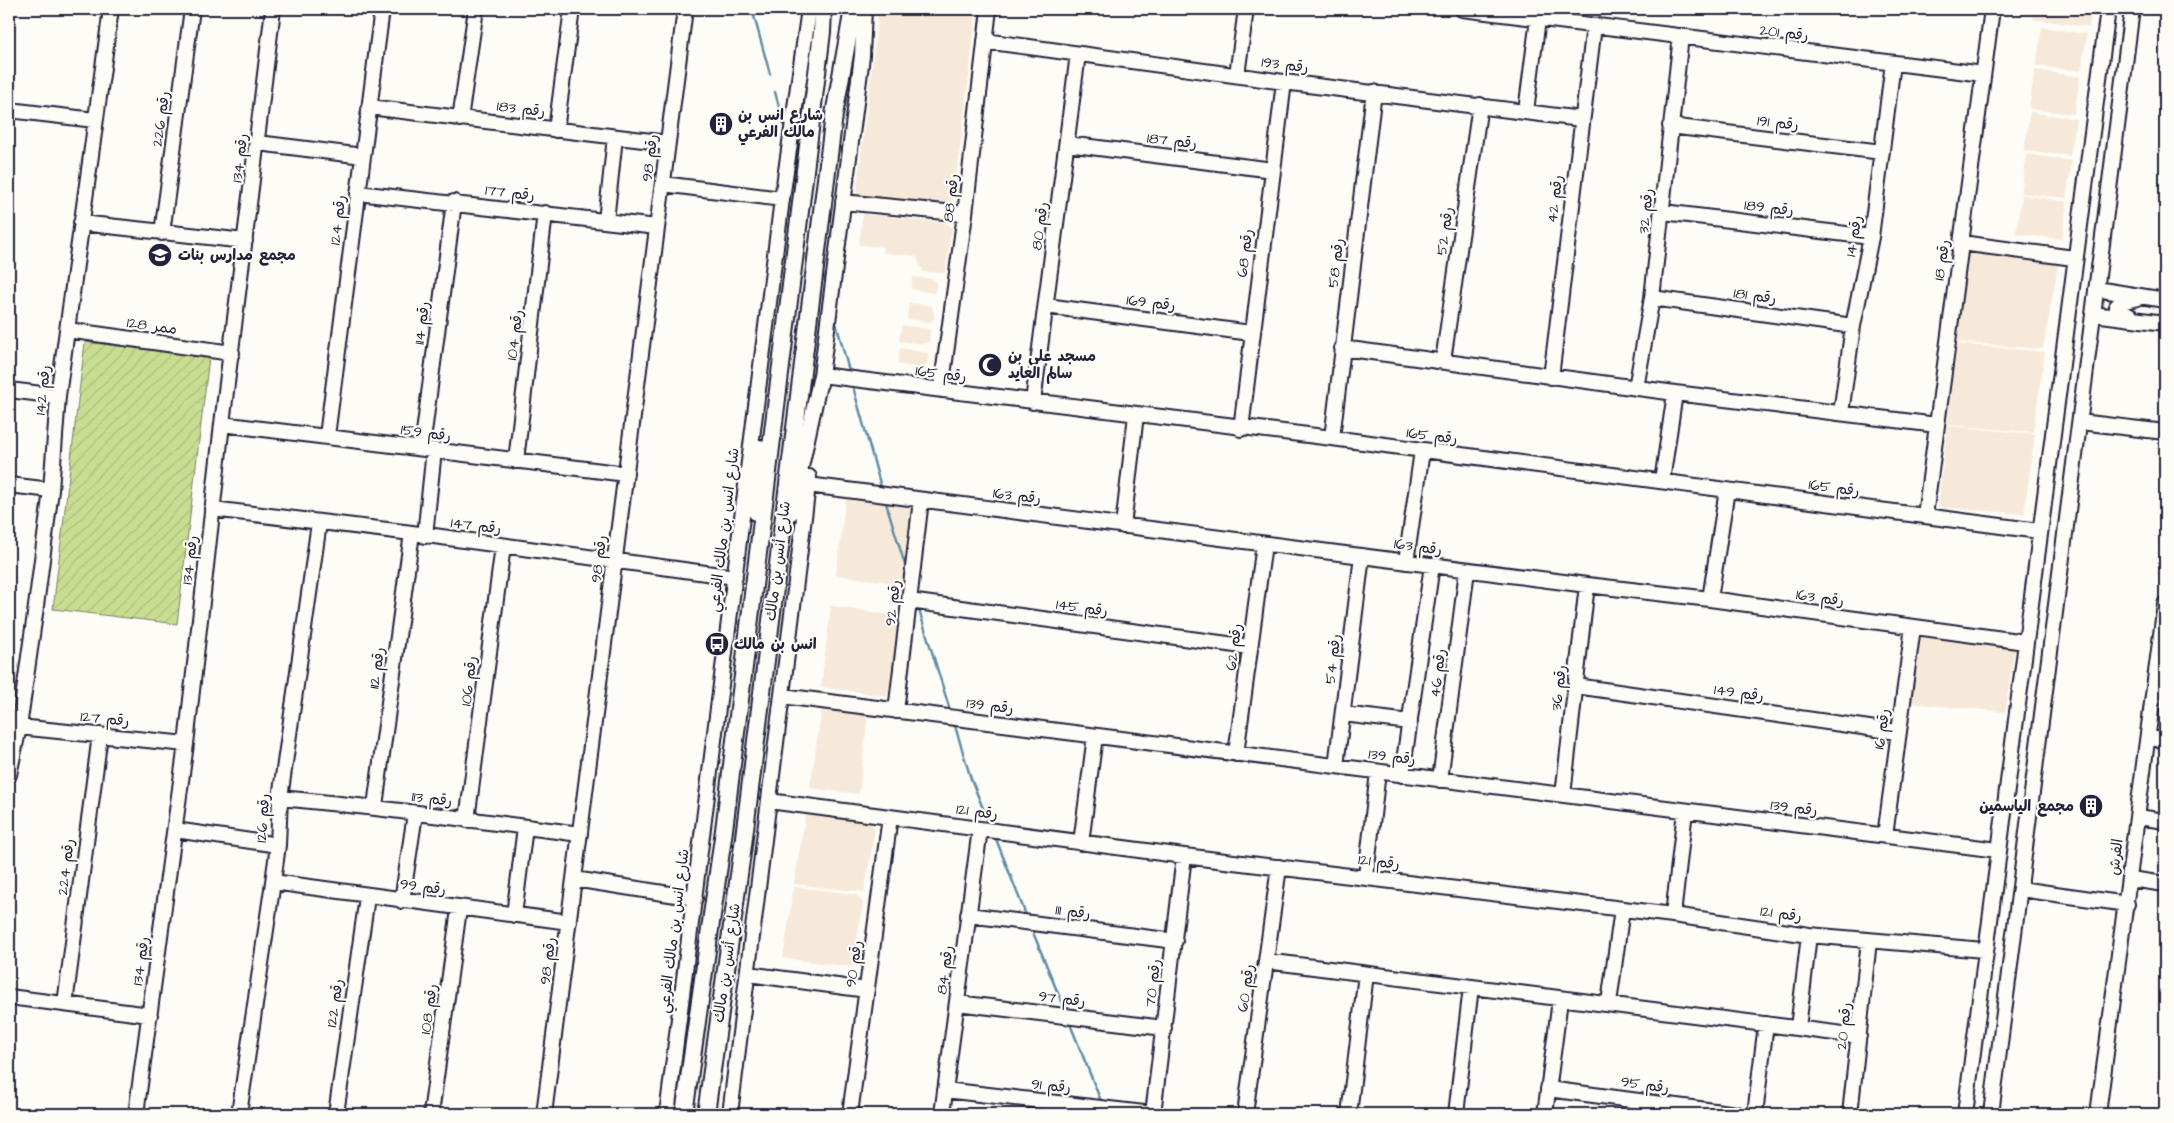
<svg xmlns="http://www.w3.org/2000/svg" width="2174" height="1123" viewBox="0 0 2174 1123" font-family="'Architects Daughter','Playpen Sans Arabic',sans-serif">
	<style>
		.built { fill: #f6e9d9 }
		.garden { fill: url(#garden-furrows); stroke: #768066 }
		.lines { fill: none; stroke-linecap: round; stroke-linejoin: round }
		.stream { stroke: #608ca4; stroke-width: 2.5 }
		.minor-casing { stroke: #22223b; stroke-width: 18 }
		.major-casing { stroke: #22223b; stroke-width: 20 }
		.minor { stroke: #fdfcf7; stroke-width: 14 }
		.major { stroke: #fdfcf7; stroke-width: 16 }
		.labels { text-anchor: middle; dominant-baseline: central; stroke-width: 4.5; stroke-linejoin: round; paint-order: stroke }
		.street-label { font-size: 15px; fill: #22223b; stroke: #fdfcf7 }
		.poi-label { font-size: 15px; font-weight: bold; fill: #22223b; stroke: #fdfcf7; text-anchor: start }
	</style>
	<defs>
		<pattern id="garden-furrows" width="10" height="10" patternUnits="userSpaceOnUse" patternTransform="scale(1.25)"><rect width="10" height="10" fill="#c9dd92"/><path d="M-1 1l2-2M0 10L10 0M9 11l2-2" fill="none" stroke="#acbd7f"/></pattern>
	</defs>
	<rect width="100%" height="100%" fill="#fdfcf7"/>
	<filter id="ink" filterUnits="userSpaceOnUse"><feTurbulence type="fractalNoise" baseFrequency=".02" numOctaves="2"/><feDisplacementMap in="SourceGraphic" scale="10" xChannelSelector="R" yChannelSelector="G"/><feConvolveMatrix kernelMatrix="1 2 1 2 8 2 1 2 1" color-interpolation-filters="sRGB"/></filter>
	<g filter="url(#ink)">
		<path class="built" d="M 879,9 L 977,9 L 953,206 L 856,195 Z
			M 2034,9 L 2091,9 L 2089,27 L 2033,19 Z
			M 2042,27 L 2087,34 L 2081,71 L 2036,66 Z
			M 2035,70 L 2080,77 L 2074,114 L 2029,109 Z
			M 2030,112 L 2076,119 L 2070,156 L 2024,151 Z
			M 2027,154 L 2072,161 L 2066,198 L 2021,193 Z
			M 2022,195 L 2067,202 L 2062,239 L 2016,234 Z
			M 863,214 L 946,223 L 952,228 L 945,273 L 923,272 L 916,256 L 883,253 L 883,247 L 859,245 Z
			M 1968,252 L 2059,260 L 2043,349 L 1955,342 Z
			M 913,277 L 933,279 L 937,283 L 934,293 L 911,289 Z
			M 909,303 L 932,306 L 935,318 L 930,322 L 907,319 Z
			M 902,325 L 930,329 L 929,342 L 923,344 L 899,341 Z
			M 1956,344 L 2045,352 L 2033,432 L 1947,425 Z
			M 900,348 L 928,353 L 927,365 L 920,368 L 897,364 Z
			M 1947,426 L 2035,434 L 2024,514 L 1938,507 Z
			M 846,495 L 915,504 L 908,576 L 902,584 L 836,575 Z
			M 831,606 L 899,616 L 893,687 L 887,696 L 821,687 Z
			M 1921,637 L 2015,647 L 2005,712 L 1908,703 L 1917,640 Z
			M 822,707 L 868,713 L 859,794 L 810,788 Z
			M 806,812 L 868,819 L 875,829 L 864,892 L 794,884 Z
			M 794,887 L 856,894 L 863,903 L 852,967 L 783,958 Z"/>
		<path class="garden" d="M 85,342 L 209,357 L 177,624 L 53,609 Z"/>
		<g class="lines">
			<path class="stream" d="M 752,9 L 770,74
				M 775,92 L 785,129
				M 822,270 L 826,284
				M 835,319 L 849,371
				M 853,387 L 881,487
				M 886,503 L 906,568
				M 919,610 L 950,710
				M 955,726 L 971,779 L 989,823
				M 996,839 L 1026,915
				M 1032,930 L 1064,1008
				M 1070,1024 L 1101,1101"/>
			<g class="minor-casing">
				<path id="minor" d="M 1462,9 L 1983,74
					M 985,41 L 1284,82 L 1581,119
					M 1237,75 L 1246,9
					M 369,107 L 668,143
					M 9,110 L 95,120
					M 1526,111 L 1538,19
					M 460,119 L 476,9
					M 1670,126 L 1882,152
					M 556,130 L 572,9
					M 258,143 L 363,156
					M 1067,144 L 1273,170
					M 663,184 L 782,199
					M 358,193 L 657,227
					M 843,202 L 965,214
					M 1663,212 L 1871,237
					M 606,221 L 615,137
					M 81,223 L 245,241
					M 162,233 L 192,9
					M 1961,243 L 2074,258
					M 2096,289 L 2165,300
					M 1652,298 L 1853,326
					M 1046,306 L 1251,333
					M 2093,314 L 2165,323
					M 2130,316 L 2117,311 L 2116,307 L 2121,302 L 2138,298
					M 67,330 L 232,353
					M 1342,348 L 1675,393 L 1937,425
					M 1443,361 L 1480,105
					M 1551,377 L 1594,26
					M 820,384 L 862,56 L 864,9
					M 1636,388 L 1652,298 L 1681,36
					M 9,390 L 58,396
					M 941,390 L 965,214 L 989,9
					M 1033,402 L 1078,54
					M 1841,413 L 1853,326 L 1871,237 L 1893,63
					M 2080,422 L 2165,432
					M 222,424 L 626,474
					M 1241,429 L 1284,82
					M 327,436 L 382,9
					M 1332,438 L 1374,92
					M 422,448 L 454,202
					M 516,461 L 545,213
					M 1662,481 L 1675,393
					M 9,485 L 51,490
					M 808,485 L 1587,585 L 1710,599 L 2025,642
					M 212,509 L 412,533 L 735,577
					M 756,513 L 759,447
					M 791,513 L 821,375 L 1332,438 L 2039,531
					M 1925,516 L 1992,9
					M 1123,526 L 1136,415
					M 425,536 L 434,450
					M 1406,562 L 1422,451
					M 1710,599 L 1727,490
					M 909,601 L 1250,647
					M 1576,686 L 1897,732
					M 782,696 L 1998,850
					M 896,711 L 921,500
					M 1343,714 L 1410,722
					M 19,727 L 186,744
					M 2148,738 L 2165,740
					M 1236,754 L 1264,544
					M 1336,766 L 1362,556
					M 9,775 L 19,727 L 35,614 L 51,490 L 58,396 L 111,9
					M 1402,775 L 1432,565
					M 1440,780 L 1467,570
					M 1563,795 L 1587,585
					M 280,798 C 381,807 480,821 580,834
					M 769,801 L 1184,856 L 1673,915 L 1809,935 L 1984,950
					M 375,806 L 412,533
					M 2138,817 L 2165,821
					M 467,820 L 503,546
					M 175,830 L 278,845
					M 1885,836 L 1913,627
					M 1081,843 L 1095,736
					M 1366,876 L 1378,772
					M 574,879 L 695,898
					M 2130,879 L 2165,884
					M 273,882 L 569,922
					M 2020,889 L 2127,904
					M 402,901 L 415,814
					M 514,915 L 525,827
					M 968,915 L 1175,941
					M 1673,915 L 1685,811
					M 1266,961 L 1859,1036
					M 748,974 L 867,990
					M 9,997 L 150,1015
					M 957,1003 L 1164,1028
					M 1609,1003 L 1622,909
					M 65,1004 L 100,735
					M 1798,1028 L 1809,935
					M 1548,1089 L 1737,1114
					M 945,1090 L 1153,1114
					M 136,1114 L 186,744 L 222,424 L 273,9
					M 239,1114 L 273,882 L 278,845 L 280,798 L 319,523
					M 336,1114 L 367,897
					M 431,1114 L 459,909
					M 544,1114 L 685,9
					M 667,1114 L 782,199 L 809,9
					M 730,1114 L 809,477
					M 850,1114 L 890,817
					M 942,1114 L 980,829
					M 1153,1114 L 1184,856
					M 1245,1114 L 1279,867
					M 1349,1114 L 1366,974
					M 1456,1114 L 1471,987
					M 1545,1114 L 1560,1000
					M 1755,1114 L 1766,1024
					M 1850,1114 L 1869,941
					M 1965,1114 L 2108,9
					M 1991,1114 L 2132,9
					M 2098,1114 L 2165,604"/>
			</g>
			<g class="major-casing">
				<path id="major" d="M 684,1114 L 724,830 L 822,32 L 823,9
					M 706,1114 L 742,853 L 834,115 L 853,9"/>
			</g>
			<use href="#minor" class="minor"/>
			<use href="#major" class="major"/>
		</g>
	</g>
	<defs>
		<g id="building-disc" transform="scale(1.25)"><circle r="9.5" fill="#22223b" stroke="#fdfcf7"/><path d="M-4-6H4V6H1V3H-1V6H-4ZM-2.5-4.3h1.7v1.8h-1.7ZM.8-4.3h1.7v1.8H.8ZM-2.5-1h1.7V.8h-1.7ZM.8-1h1.7V.8H.8Z" fill="#fff"/></g>
		<g id="school-disc" transform="scale(1.25)"><circle r="9.5" fill="#22223b" stroke="#fdfcf7"/><path d="M0-5L7-2L0 1L-7-2ZM-4 1L0 2.5L4 1V4Q0 6-4 4Z" fill="#fff"/></g>
		<g id="mosque-disc" transform="scale(1.25)"><circle r="9.5" fill="#22223b" stroke="#fdfcf7"/><path d="M3.5-4.9A6 6 0 1 0 3.5 4.9A5 5 0 1 1 3.5-4.9Z" fill="#fff"/></g>
		<g id="bus-disc" transform="scale(1.25)"><circle r="9.5" fill="#22223b" stroke="#fdfcf7"/><path d="M-5-6H5V4H4V6H2V4H-2V6H-4V4H-5ZM-3.5-4V0h7V-4ZM-3.5 1.2v1.5H-2V1.2ZM2 1.2v1.5H3.5V1.2Z" fill="#fff"/></g>
	</defs>
	<g fill-rule="evenodd">
		<use href="#building-disc" x="721" y="124"/>
		<use href="#school-disc" x="160" y="255"/>
		<use href="#mosque-disc" x="990" y="365"/>
		<use href="#bus-disc" x="717" y="644"/>
		<use href="#building-disc" x="2091" y="806"/>
	</g>
	<g class="labels">
		<g class="street-label">
			<text transform="translate(1784 33) rotate(7)">رقم 201</text>
			<text transform="translate(1285 65) rotate(7)">رقم 193</text>
			<text transform="translate(521 109) rotate(7)">رقم 183</text>
			<text transform="translate(161 119) rotate(-82)">رقم 226</text>
			<text transform="translate(1778 123) rotate(7)">رقم 191</text>
			<text transform="translate(1172 141) rotate(7)">رقم 187</text>
			<text transform="translate(240 158) rotate(-83)">رقم 134</text>
			<text transform="translate(650 158) rotate(-83)">رقم 98</text>
			<text transform="translate(510 193) rotate(7)">رقم 177</text>
			<text transform="translate(951 198) rotate(-83)">رقم 88</text>
			<text transform="translate(1555 199) rotate(-83)">رقم 42</text>
			<text transform="translate(1769 208) rotate(7)">رقم 189</text>
			<text transform="translate(1646 211) rotate(-84)">رقم 32</text>
			<text transform="translate(338 220) rotate(-83)">رقم 124</text>
			<text transform="translate(1040 226) rotate(-82)">رقم 80</text>
			<text transform="translate(1445 231) rotate(-82)">رقم 52</text>
			<text transform="translate(1854 236) rotate(-81)">رقم 14</text>
			<text transform="translate(1245 253) rotate(-83)">رقم 68</text>
			<text transform="translate(1942 260) rotate(-82)">رقم 18</text>
			<text transform="translate(1336 263) rotate(-83)">رقم 58</text>
			<text transform="translate(1755 296) rotate(8)">رقم 181</text>
			<text transform="translate(1151 303) rotate(7)">رقم 169</text>
			<text transform="translate(422 323) rotate(-83)">رقم 114</text>
			<text transform="translate(152 326) rotate(8)">ممر 128</text>
			<text transform="translate(515 335) rotate(-83)">رقم 104</text>
			<text transform="translate(941 374) rotate(7)">رقم 165</text>
			<text transform="translate(43 390) rotate(-84)">رقم 142</text>
			<text transform="translate(426 433) rotate(8)">رقم 159</text>
			<text transform="translate(1432 436) rotate(7)">رقم 165</text>
			<text transform="translate(1834 488) rotate(8)">رقم 165</text>
			<text transform="translate(1017 496) rotate(7)">رقم 163</text>
			<text transform="translate(476 526) rotate(7)">رقم 147</text>
			<text transform="translate(724 530) rotate(-83)">شارع انس بن مالك الفرعي</text>
			<text transform="translate(1418 547) rotate(8)">رقم 163</text>
			<text transform="translate(599 559) rotate(-83)">رقم 98</text>
			<text transform="translate(190 560) rotate(-83)">رقم 134</text>
			<text transform="translate(778 561) rotate(-83)">شارع أنس بن مالك</text>
			<text transform="translate(1820 598) rotate(8)">رقم 163</text>
			<text transform="translate(893 603) rotate(-83)">رقم 92</text>
			<text transform="translate(1082 608) rotate(8)">رقم 145</text>
			<text transform="translate(1234 647) rotate(-83)">رقم 62</text>
			<text transform="translate(1333 659) rotate(-83)">رقم 54</text>
			<text transform="translate(377 668) rotate(-82)">رقم 112</text>
			<text transform="translate(1438 673) rotate(-83)">رقم 46</text>
			<text transform="translate(469 681) rotate(-83)">رقم 106</text>
			<text transform="translate(1559 688) rotate(-83)">رقم 36</text>
			<text transform="translate(1739 693) rotate(8)">رقم 149</text>
			<text transform="translate(990 706) rotate(7)">رقم 139</text>
			<text transform="translate(105 719) rotate(6)">رقم 127</text>
			<text transform="translate(1882 729) rotate(-82)">رقم 16</text>
			<text transform="translate(1392 757) rotate(7)">رقم 139</text>
			<text transform="translate(432 799) rotate(7)">رقم 113</text>
			<text transform="translate(1794 808) rotate(7)">رقم 139</text>
			<text transform="translate(977 812) rotate(8)">رقم 121</text>
			<text transform="translate(263 818) rotate(-86)">رقم 126</text>
			<text transform="translate(2116 857) rotate(-83)">الفرش</text>
			<text transform="translate(1379 862) rotate(7)">رقم 121</text>
			<text transform="translate(66 867) rotate(-83)">رقم 224</text>
			<text transform="translate(423 887) rotate(8)">رقم 99</text>
			<text transform="translate(1073 912) rotate(7)">رقم 111</text>
			<text transform="translate(1781 914) rotate(8)">رقم 121</text>
			<text transform="translate(674 931) rotate(-83)">شارع انس بن مالك الفرعي</text>
			<text transform="translate(141 961) rotate(-82)">رقم 134</text>
			<text transform="translate(548 961) rotate(-83)">رقم 98</text>
			<text transform="translate(727 963) rotate(-82)">شارع أنس بن مالك</text>
			<text transform="translate(854 964) rotate(-82)">رقم 90</text>
			<text transform="translate(945 970) rotate(-82)">رقم 84</text>
			<text transform="translate(1153 983) rotate(-83)">رقم 70</text>
			<text transform="translate(1246 988) rotate(-82)">رقم 60</text>
			<text transform="translate(1062 999) rotate(7)">رقم 97</text>
			<text transform="translate(335 1003) rotate(-82)">رقم 122</text>
			<text transform="translate(429 1009) rotate(-82)">رقم 108</text>
			<text transform="translate(1844 1026) rotate(-84)">رقم 20</text>
			<text transform="translate(1645 1085) rotate(8)">رقم 95</text>
			<text transform="translate(1051 1086) rotate(6)">رقم 91</text>
		</g>
		<g class="poi-label">
			<text x="738" y="115">شارع انس بن<tspan x="738" dy="17">مالك الفرعي</tspan></text>
			<text x="178" y="255">مجمع مدارس بنات</text>
			<text x="1008" y="356">مسجد علي بن<tspan x="1008" dy="17">سالم العايد</tspan></text>
			<text x="734" y="644">انس بن مالك</text>
			<text x="2074" y="806" text-anchor="end">مجمع الياسمين</text>
		</g>
	</g>
	<rect width="2174" height="1123" fill="none" stroke="#fdfcf7" stroke-width="30"/>
	<rect x="15" y="15" width="2144" height="1093" fill="none" stroke="#22223b" stroke-width="2" filter="url(#ink)"/>
</svg>
